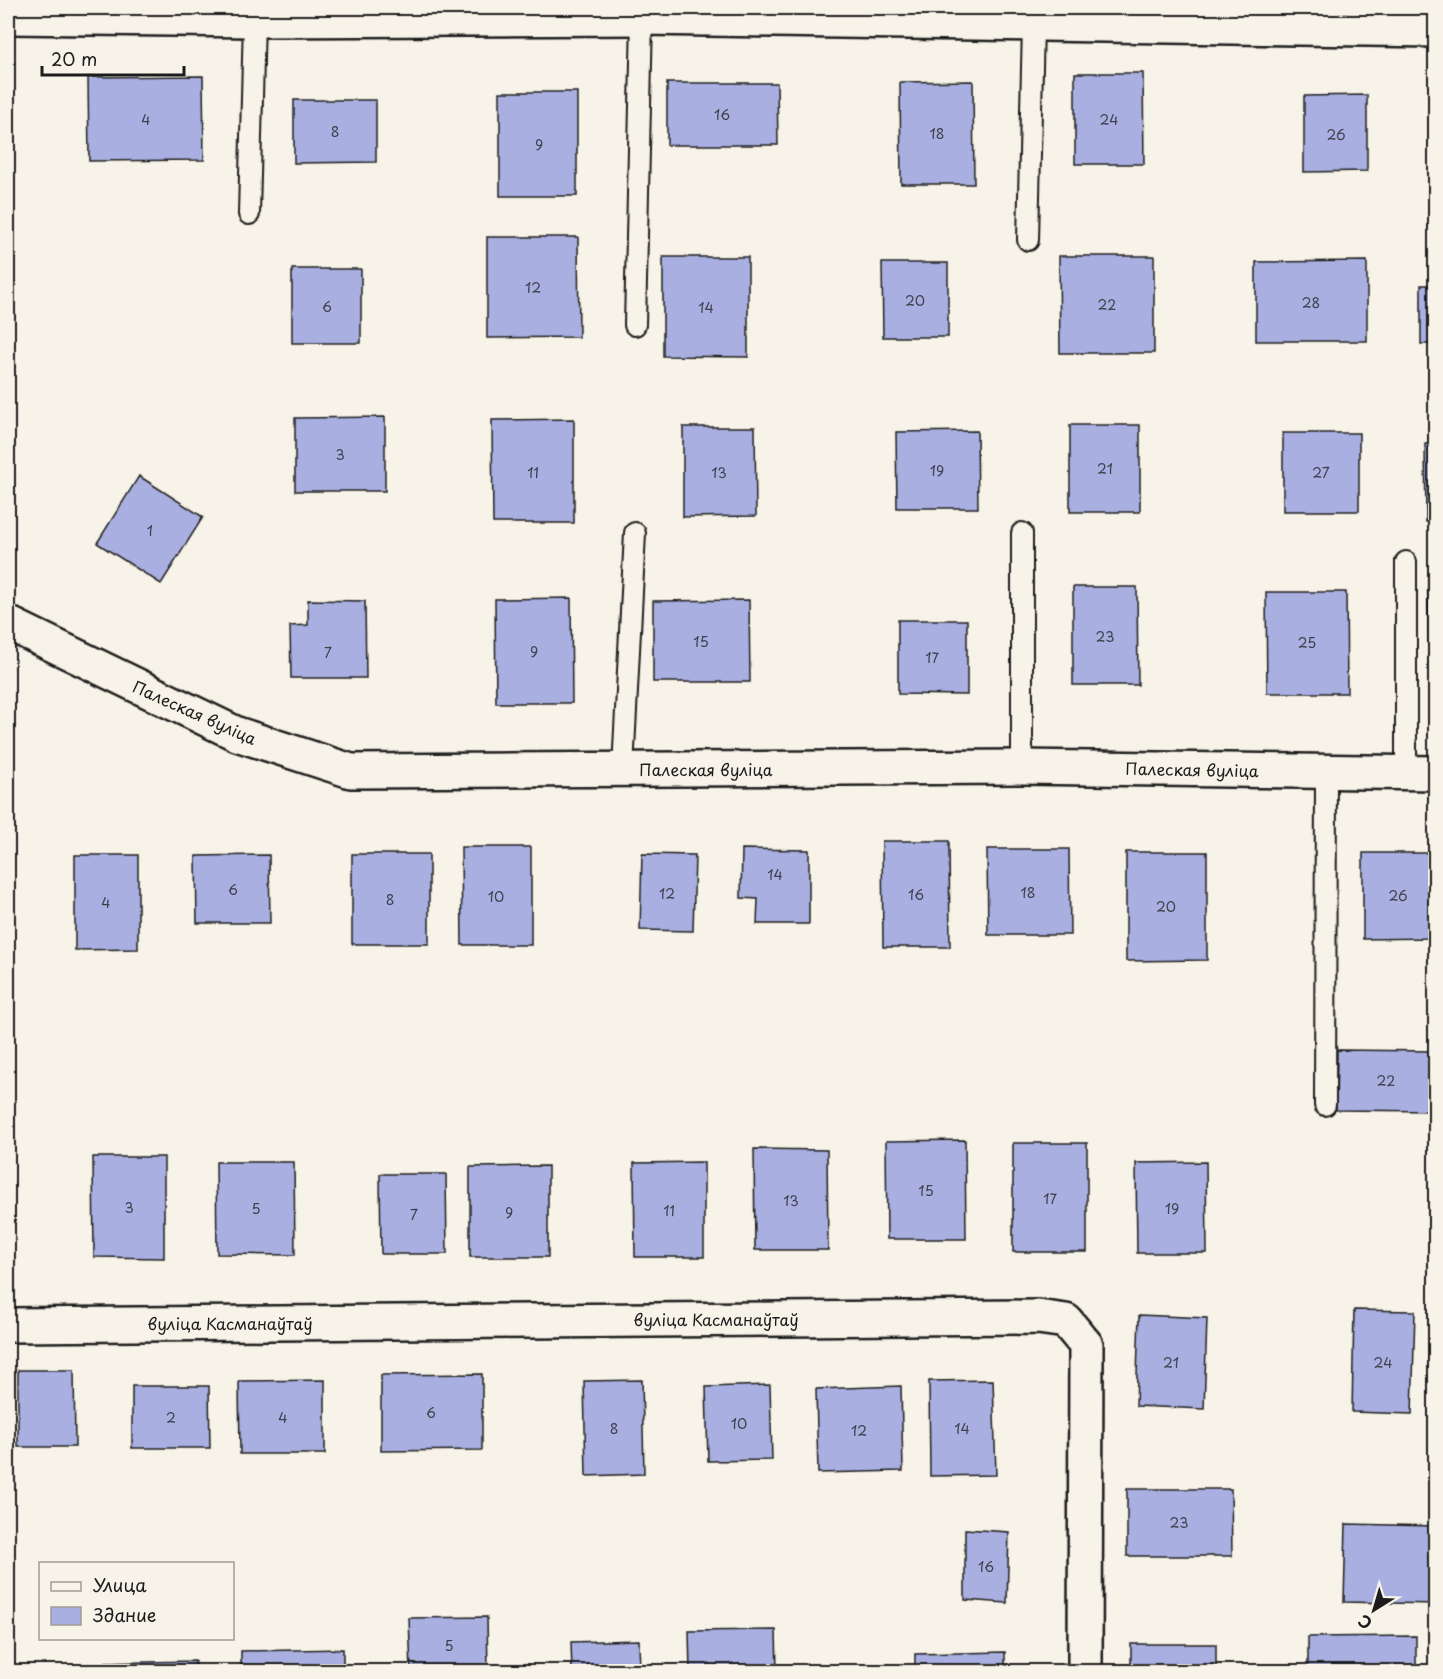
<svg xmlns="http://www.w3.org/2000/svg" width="1443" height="1679" viewBox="0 0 1443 1679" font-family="'Playpen Sans',sans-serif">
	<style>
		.building { fill: #a9b0e1; stroke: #1c1c1c; stroke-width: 1.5 }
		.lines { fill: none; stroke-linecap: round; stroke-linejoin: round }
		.lane-casing { stroke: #1c1c1c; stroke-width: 24 }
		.street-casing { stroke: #1c1c1c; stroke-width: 38 }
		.lane { stroke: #f7f3e8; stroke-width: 20 }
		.street { stroke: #f7f3e8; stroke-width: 33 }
		.labels { text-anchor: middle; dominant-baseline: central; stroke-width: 5; stroke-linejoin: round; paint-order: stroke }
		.number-label { font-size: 14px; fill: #3f414d }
		.street-label { font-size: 16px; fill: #1c1c1c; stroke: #f7f3e8 }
	</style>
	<rect width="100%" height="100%" fill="#f7f3e8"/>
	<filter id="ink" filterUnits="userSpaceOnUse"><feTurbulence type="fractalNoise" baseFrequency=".0167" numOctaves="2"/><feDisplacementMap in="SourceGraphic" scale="12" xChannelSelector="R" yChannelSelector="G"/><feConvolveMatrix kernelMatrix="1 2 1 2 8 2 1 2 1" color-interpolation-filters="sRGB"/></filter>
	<g filter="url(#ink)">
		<path class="building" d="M 1075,73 L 1143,73 L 1144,164 L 1075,164 Z
			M 203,76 L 204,160 L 89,161 L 88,77 Z
			M 973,81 L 974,184 L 901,184 L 900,82 Z
			M 667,83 L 777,83 L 778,145 L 667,145 Z
			M 500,92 L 577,92 L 577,196 L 500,196 Z
			M 1367,95 L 1367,171 L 1304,172 L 1304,96 Z
			M 294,100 L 376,100 L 376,162 L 294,163 Z
			M 487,237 L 578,237 L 579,337 L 487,338 Z
			M 1059,256 L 1154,256 L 1154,353 L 1060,353 Z
			M 663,257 L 748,257 L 748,357 L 663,356 Z
			M 1367,261 L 1367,341 L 1256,341 L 1256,262 Z
			M 882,263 L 948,263 L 948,337 L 883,337 Z
			M 292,269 L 361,269 L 361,343 L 292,343 Z
			M 1421,285 L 1436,285 L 1436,344 L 1421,344 Z
			M 385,417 L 385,491 L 295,491 L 295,418 Z
			M 574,419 L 574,523 L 493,523 L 492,420 Z
			M 1070,425 L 1140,425 L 1140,512 L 1070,512 Z
			M 683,427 L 755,427 L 756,516 L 683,517 Z
			M 977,431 L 978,508 L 897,508 L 896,432 Z
			M 1283,433 L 1359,433 L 1359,511 L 1283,511 Z
			M 1425,444 L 1436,444 L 1436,522 L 1426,522 Z
			M 139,476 L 203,517 L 161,584 L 97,543 Z
			M 1428,579 L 1436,579 L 1436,671 L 1429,671 Z
			M 1073,587 L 1137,587 L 1138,685 L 1073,685 Z
			M 1266,592 L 1346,592 L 1347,693 L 1267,693 Z
			M 571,598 L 572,703 L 496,703 L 495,599 Z
			M 308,600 L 365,601 L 366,678 L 291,678 L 290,626 L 308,625 Z
			M 749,600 L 750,682 L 653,682 L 653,601 Z
			M 898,620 L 967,620 L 967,695 L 898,694 Z
			M 882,841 L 949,841 L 950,947 L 883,947 Z
			M 461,847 L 531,847 L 531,945 L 462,945 Z
			M 742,849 L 809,850 L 809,924 L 757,924 L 758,899 L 741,898 Z
			M 987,849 L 1069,849 L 1070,935 L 988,935 Z
			M 1126,852 L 1207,852 L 1207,960 L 1126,961 Z
			M 1363,853 L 1432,853 L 1432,938 L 1363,939 Z
			M 352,854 L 429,854 L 429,944 L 352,944 Z
			M 642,854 L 695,855 L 693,931 L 640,930 Z
			M 75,855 L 138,855 L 138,949 L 75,950 Z
			M 269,855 L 270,923 L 197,923 L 196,856 Z
			M 1337,1050 L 1436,1051 L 1436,1111 L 1336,1110 Z
			M 965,1140 L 966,1239 L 887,1239 L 886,1141 Z
			M 1013,1143 L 1087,1143 L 1087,1252 L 1013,1252 Z
			M 754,1149 L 827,1150 L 828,1250 L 755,1250 Z
			M 93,1157 L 164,1157 L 164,1258 L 94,1257 Z
			M 216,1162 L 294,1162 L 295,1255 L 217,1254 Z
			M 704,1162 L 704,1257 L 635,1257 L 634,1163 Z
			M 1206,1162 L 1207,1253 L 1137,1253 L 1136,1163 Z
			M 548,1166 L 548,1257 L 470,1257 L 470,1167 Z
			M 380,1174 L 446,1174 L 447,1254 L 381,1254 Z
			M 1354,1310 L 1415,1311 L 1412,1414 L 1352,1412 Z
			M 1139,1315 L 1207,1318 L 1204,1409 L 1136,1406 Z
			M 18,1370 L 74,1370 L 75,1447 L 18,1447 Z
			M 482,1374 L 482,1450 L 381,1451 L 381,1375 Z
			M 325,1380 L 325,1454 L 240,1454 L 239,1381 Z
			M 642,1380 L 644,1474 L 586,1476 L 584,1381 Z
			M 993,1380 L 996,1475 L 930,1476 L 929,1381 Z
			M 770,1385 L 772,1460 L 708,1461 L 706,1387 Z
			M 132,1386 L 209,1386 L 210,1448 L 132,1448 Z
			M 901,1386 L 903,1471 L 818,1473 L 816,1389 Z
			M 1127,1489 L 1231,1489 L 1232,1556 L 1127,1556 Z
			M 1346,1524 L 1436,1526 L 1436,1604 L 1344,1602 Z
			M 965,1529 L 1009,1532 L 1007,1603 L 965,1600 Z
			M 487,1617 L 488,1672 L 411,1672 L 409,1618 Z
			M 776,1630 L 777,1672 L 690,1672 L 689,1631 Z
			M 1416,1636 L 1416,1672 L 1308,1672 L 1308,1637 Z
			M 639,1640 L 640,1672 L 572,1672 L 571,1642 Z
			M 1131,1644 L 1216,1644 L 1216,1672 L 1131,1672 Z
			M 343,1649 L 343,1672 L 241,1672 L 241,1651 Z
			M 1005,1652 L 1005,1672 L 915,1672 L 915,1654 Z
			M 195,1661 L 195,1672 L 97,1672 L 97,1663 Z"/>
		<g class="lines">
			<g class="lane-casing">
				<path id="lane" d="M 249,214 L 254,20
					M 1028,240 L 1033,25
					M 635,325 L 642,18
					M 1022,533 L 1022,767
					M 1406,562 L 1406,773
					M 623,769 L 635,533
					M 1325,1105 L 1326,770"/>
			</g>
			<g class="street-casing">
				<path id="street" d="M 8,17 L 254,20 L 642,18 L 1436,30
					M 8,623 L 237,734 L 351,771 L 1022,767 L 1436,773
					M 8,1325 L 1038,1317 L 1066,1321 L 1086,1345 L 1085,1672"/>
			</g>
			<use href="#lane" class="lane"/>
			<use href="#street" class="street"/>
		</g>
	</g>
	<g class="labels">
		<g class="number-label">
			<text x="722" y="114">16</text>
			<text x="146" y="119">4</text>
			<text x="1109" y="119">24</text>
			<text x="335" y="131">8</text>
			<text x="937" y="133">18</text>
			<text x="1336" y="134">26</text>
			<text x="539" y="144">9</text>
			<text x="533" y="287">12</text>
			<text x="915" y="300">20</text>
			<text x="1311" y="302">28</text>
			<text x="1107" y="304">22</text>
			<text x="327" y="306">6</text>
			<text x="706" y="307">14</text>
			<text x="340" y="454">3</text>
			<text x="1105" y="468">21</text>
			<text x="937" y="470">19</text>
			<text x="533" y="472">11</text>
			<text x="719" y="472">13</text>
			<text x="1321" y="472">27</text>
			<text x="150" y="530">1</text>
			<text x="1105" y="636">23</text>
			<text x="701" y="641">15</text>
			<text x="1307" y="642">25</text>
			<text x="534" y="651">9</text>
			<text x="328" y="652">7</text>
			<text x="932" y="657">17</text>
			<text x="775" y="874">14</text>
			<text x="233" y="889">6</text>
			<text x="1028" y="892">18</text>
			<text x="667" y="893">12</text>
			<text x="916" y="894">16</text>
			<text x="1398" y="895">26</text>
			<text x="496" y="896">10</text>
			<text x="390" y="899">8</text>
			<text x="106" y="902">4</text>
			<text x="1166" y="906">20</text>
			<text x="1386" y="1080">22</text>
			<text x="926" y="1190">15</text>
			<text x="1050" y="1198">17</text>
			<text x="791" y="1200">13</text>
			<text x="129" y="1207">3</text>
			<text x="256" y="1208">5</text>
			<text x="1172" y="1208">19</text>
			<text x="669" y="1210">11</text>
			<text x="509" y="1212">9</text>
			<text x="414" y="1214">7</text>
			<text x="1171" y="1362">21</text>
			<text x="1383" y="1362">24</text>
			<text x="431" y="1412">6</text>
			<text x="171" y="1417">2</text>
			<text x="283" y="1417">4</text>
			<text x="739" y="1423">10</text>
			<text x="614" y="1428">8</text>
			<text x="962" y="1428">14</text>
			<text x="859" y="1430">12</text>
			<text x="1179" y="1522">23</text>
			<text x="986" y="1566">16</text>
			<text x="449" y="1645">5</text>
		</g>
		<g class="street-label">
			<text transform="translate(195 712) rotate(24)">Палеская вуліца</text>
			<text x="706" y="769">Палеская вуліца</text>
			<text transform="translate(1192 769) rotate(1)">Палеская вуліца</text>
			<text x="716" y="1319">вуліца Касманаўтаў</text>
			<text x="230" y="1323">вуліца Касманаўтаў</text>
		</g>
	</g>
	<rect width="1443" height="1679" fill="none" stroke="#f7f3e8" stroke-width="30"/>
	<rect x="15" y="15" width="1413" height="1649" fill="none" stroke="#1c1c1c" stroke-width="2" filter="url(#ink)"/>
	<rect x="39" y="1562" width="195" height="78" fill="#f7f3e8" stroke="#9f9d96" stroke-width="1.5"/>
	<rect x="51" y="1582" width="30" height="9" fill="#f7f3e8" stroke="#9f9d96" stroke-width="1.5"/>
	<text x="93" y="1592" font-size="18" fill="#1c1c1c">Улица</text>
	<rect x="51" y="1607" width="30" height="18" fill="#a9b0e1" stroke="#9f9d96" stroke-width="1.5"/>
	<text x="93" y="1622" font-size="18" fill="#1c1c1c">Здание</text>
	<g transform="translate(1374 1610) rotate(217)" stroke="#f7f3e8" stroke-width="4.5" paint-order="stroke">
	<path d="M0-4.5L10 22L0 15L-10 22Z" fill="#1c1c1c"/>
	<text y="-9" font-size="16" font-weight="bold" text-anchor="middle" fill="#1c1c1c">С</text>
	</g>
	<path d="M42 66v9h142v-9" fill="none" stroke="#1c1c1c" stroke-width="3"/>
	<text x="51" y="66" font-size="18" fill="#1c1c1c" stroke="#f7f3e8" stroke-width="4.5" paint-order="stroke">20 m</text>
</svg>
